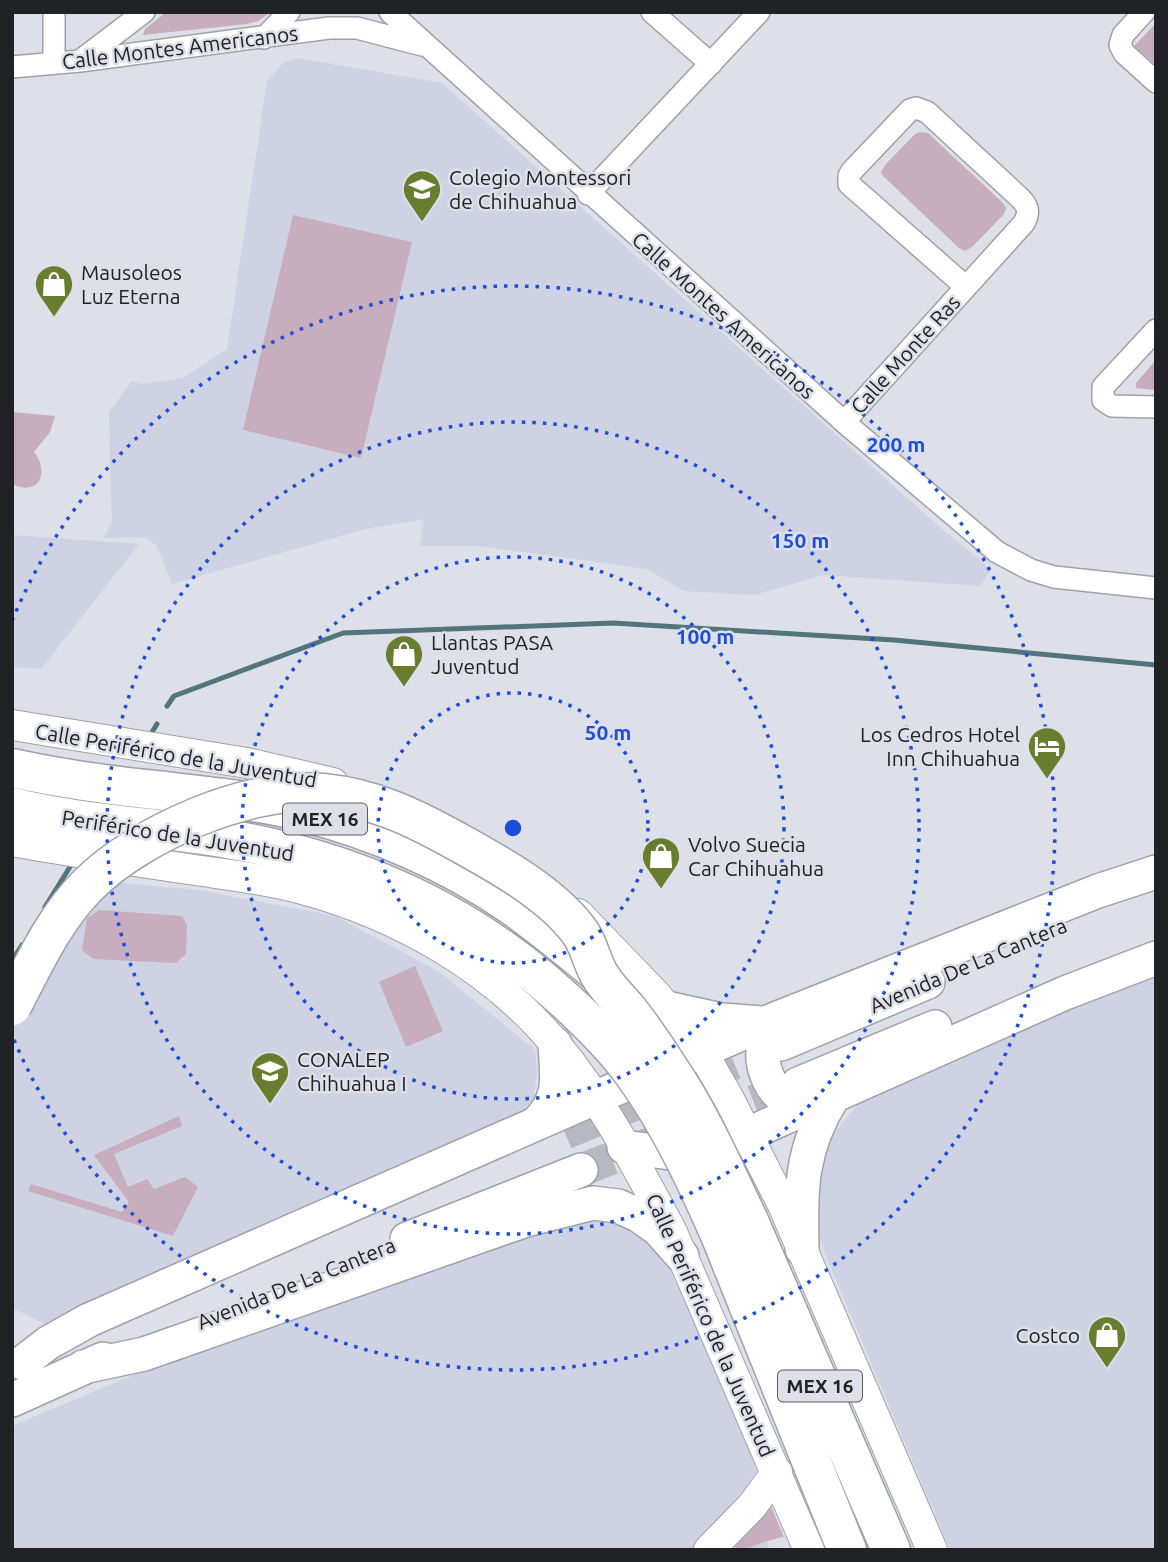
<svg xmlns="http://www.w3.org/2000/svg" width="1168" height="1562" viewBox="0 0 1168 1562" font-family="Ubuntu,sans-serif">
	<style>
		.built { fill: #ced2e3 }
		.green { fill: #c7adbe }
		.lines { fill: none; stroke-linecap: round; stroke-linejoin: round }
		.stream { stroke: #51747d; stroke-width: 5 }
		.primary-tunnel { stroke: #b7b9c2; stroke-width: 33; stroke-dasharray: 33 17; stroke-linecap: butt }
		.street-casing { stroke: #9fa1aa; stroke-width: 24 }
		.secondary-casing { stroke: #9fa1aa; stroke-width: 32 }
		.primary-casing { stroke: #9fa1aa; stroke-width: 36 }
		.highway-casing { stroke: #9fa1aa; stroke-width: 41 }
		.street { stroke: #fff; stroke-width: 21 }
		.secondary { stroke: #fff; stroke-width: 30 }
		.primary { stroke: #fff; stroke-width: 33 }
		.highway { stroke: #fff; stroke-width: 38 }
		.highway-bridge-casing { stroke: #9fa1aa; stroke-width: 41; stroke-linecap: butt }
		.highway-bridge { stroke: #fff; stroke-width: 38 }
		.ring { fill: none; stroke: #1d4ed8; stroke-width: 3.5; stroke-dasharray: 3.5 7 }
		.labels { text-anchor: middle; dominant-baseline: central; stroke-width: 5; stroke-linejoin: round; paint-order: stroke }
		.shield { fill: #dddfe9; stroke: #595b60; stroke-width: 2 }
		.shield-label { font-size: 19px; font-weight: bold; fill: #212225 }
		.street-label { font-size: 21px; fill: #212225; stroke: #dddfe9 }
		.poi-label { font-size: 21px; fill: #212225; stroke: #dddfe9; text-anchor: start }
		.centre { fill: #1d4ed8; stroke: #dddfe9; stroke-width: 3.5 }
		.ring-label { font-size: 21px; text-anchor: middle; font-weight: bold; fill: #1d4ed8; stroke: #dddfe9; stroke-width: 5; stroke-linejoin: round; paint-order: stroke }
	</style>
	<rect width="100%" height="100%" fill="#dddfe9"/>
	<path class="built" d="M 297,58 L 442,83 L 943,530 L 978,558 L 990,571 L 980,586 L 823,575 L 755,595 L 684,591 L 647,569 L 478,546 L 420,546 L 424,519 L 366,529 L 172,584 L 157,546 L 145,537 L 103,538 L 112,523 L 109,412 L 132,381 L 142,384 L 183,378 L 227,349 L 267,82 L 283,63 Z
		M 12,535 L 139,544 L 41,669 L 12,667 Z
		M 78,879 L 199,890 L 335,916 L 438,971 L 535,1050 L 537,1071 L 534,1097 L 522,1114 L 45,1324 L 12,1308 L 12,991 Z
		M 1156,972 L 1156,1550 L 950,1550 L 823,1249 L 815,1213 L 817,1174 L 832,1136 L 857,1105 L 876,1091 Z
		M 594,1213 L 640,1231 L 663,1254 L 753,1454 L 769,1550 L 12,1550 L 12,1426 L 157,1365 Z"/>
	<path class="green" d="M 166,12 L 271,12 L 258,21 L 247,24 L 143,35 L 145,29 Z
		M 1156,23 L 1156,65 L 1134,46 Z
		M 920,132 L 928,133 L 1003,203 L 1006,208 L 1004,214 L 972,247 L 965,251 L 959,248 L 883,176 L 881,172 L 885,165 L 915,134 Z
		M 293,215 L 412,242 L 361,458 L 243,430 Z
		M 1156,360 L 1156,390 L 1136,388 L 1136,383 Z
		M 12,412 L 55,416 L 50,432 L 34,452 C 50,473 39,497 12,484 Z
		M 99,910 L 182,916 L 187,925 L 186,954 L 176,963 L 93,959 L 82,950 L 87,918 Z
		M 415,966 L 443,1031 L 406,1047 L 379,982 Z
		M 179,1116 L 182,1126 L 114,1154 L 128,1187 L 147,1179 L 154,1189 L 185,1177 L 198,1187 L 173,1236 L 28,1191 L 31,1184 L 122,1212 L 129,1202 L 94,1155 Z
		M 770,1504 L 784,1537 C 768,1539 755,1547 740,1550 L 735,1547 L 734,1542 Z"/>
	<g class="lines">
		<path class="stream" d="M 167,706 L 174,696 L 343,633 L 613,623 L 894,640 L 1156,665
			M 152,732 L 157,724
			M 45,907 L 73,862
			M 12,961 L 22,945"/>
		<path class="primary-tunnel" d="M 707,1120 L 798,1084
			M 565,1133 L 781,1044
			M 581,1170 L 654,1142"/>
		<g class="street-casing">
			<path id="street" d="M 54,12 L 54,63
				M 390,12 L 844,422 L 997,552 L 1031,570 L 1054,577 L 1156,588
				M 652,12 L 711,64
				M 1144,12 L 1123,35 L 1120,45 L 1124,53 L 1156,82
				M 264,38 L 289,12
				M 81,60 L 144,12
				M 12,67 L 80,61 L 329,28 L 357,28 L 422,45
				M 588,194 L 759,12
				M 1156,330 L 1103,387 L 1103,400 L 1112,406 L 1156,407
				M 844,422 L 1024,223 C 1030,212 1028,206 1020,198 L 927,112 L 916,108 L 910,110 L 851,172 L 849,176 L 849,184 L 966,287"/>
		</g>
		<g class="secondary-casing">
			<path id="secondary" d="M 12,725 L 247,763 L 333,783
				M 12,841 C 73,852 134,861 195,870 C 230,875 266,879 299,888 C 397,914 492,967 557,1046 C 603,1101 637,1167 671,1230 L 809,1550
				M 578,914 L 657,996 L 701,1050 L 729,1099 L 783,1205 L 932,1550
				M 709,1550 L 752,1506 L 777,1472"/>
		</g>
		<g class="primary-casing">
			<path id="primary" d="M 667,1008 L 722,1020 L 762,1023
				M 775,1019 C 772,1026 765,1036 764,1044 C 759,1067 772,1098 796,1104 C 801,1105 808,1105 813,1105
				M 781,1044 L 928,982
				M 798,1084 L 935,1027
				M 536,1124 C 562,1098 557,1078 555,1044
				M 624,1147 L 670,1153 L 697,1149 L 748,1134 L 1065,993 L 1156,958
				M 407,1239 L 581,1170
				M 802,1249 C 801,1188 800,1150 833,1097
				M 22,1363 L 48,1343 L 89,1320 L 775,1019 L 1098,891 L 1156,872
				M 83,1367 L 144,1354 L 526,1220 L 593,1203 L 618,1206 L 638,1215 L 658,1229 L 682,1256
				M 12,1400 L 103,1359"/>
		</g>
		<g class="highway-casing">
			<path id="highway" d="M 12,768 C 63,779 113,786 165,791 C 211,797 257,800 302,812 C 374,830 449,862 511,905 C 541,926 570,950 599,974
				M 12,807 C 81,824 152,826 222,838 C 348,859 463,908 558,994
				M 749,1221 L 891,1550
				M 720,1235 L 847,1550"/>
		</g>
		<use href="#street" class="street"/>
		<use href="#secondary" class="secondary"/>
		<use href="#primary" class="primary"/>
		<use href="#highway" class="highway"/>
		<g class="highway-bridge-casing">
			<path id="highway-bridge" d="M 558,994 C 585,1018 611,1043 633,1073 C 669,1123 695,1178 720,1235
				M 12,1006 C 34,964 54,919 88,885 C 139,834 250,785 323,793 C 373,798 413,817 456,841 C 496,863 551,893 579,931 C 589,944 591,960 599,974 C 606,987 619,999 629,1011 C 643,1029 656,1048 668,1067 C 701,1115 724,1169 749,1221"/>
		</g>
		<use href="#highway-bridge" class="highway-bridge"/>
	</g>
	<g class="ring">
		<circle cx="513" cy="828" r="135"/>
		<circle cx="513" cy="828" r="271"/>
		<circle cx="513" cy="828" r="406"/>
		<path d="M12 621A542 542 0 1 1 12 1035"/>
	</g>
	<defs>
		<g id="school-pin" transform="scale(2.0125)"><path d="M0 17L-7.5 6A9.5 9.5 0 1 1 7.5 6Z" fill="#697d2e" stroke="#dddfe9"/><path d="M0-5L7-2L0 1L-7-2ZM-4 1L0 2.5L4 1V4Q0 6-4 4Z" fill="#fff"/></g>
		<g id="shop-pin" transform="scale(2.0125)"><path d="M0 17L-7.5 6A9.5 9.5 0 1 1 7.5 6Z" fill="#697d2e" stroke="#dddfe9"/><path d="M-5-2.5h2.3a2.7 3.5 0 0 1 5.4 0H5L5.5 6h-11ZM-1.5-2.5h3a1.5 2.3 0 0 0-3 0Z" fill="#fff"/></g>
		<g id="hotel-pin" transform="scale(2.0125)"><path d="M0 17L-7.5 6A9.5 9.5 0 1 1 7.5 6Z" fill="#697d2e" stroke="#dddfe9"/><path d="M-6-4.5h1.5V1H6V5H4.5V3h-9V5H-6ZM-4 0a1.8 1.8 0 1 1 3.6 0ZM.5 0V-2.5h3Q6-2.5 6 0Z" fill="#fff"/></g>
	</defs>
	<g fill-rule="evenodd">
		<use href="#school-pin" x="422" y="189"/>
		<use href="#shop-pin" x="54" y="284"/>
		<use href="#shop-pin" x="404" y="654"/>
		<use href="#hotel-pin" x="1047" y="746"/>
		<use href="#shop-pin" x="661" y="856"/>
		<use href="#school-pin" x="270" y="1071"/>
		<use href="#shop-pin" x="1107" y="1335"/>
	</g>
	<g class="labels">
		<g class="shield">
			<rect x="283" y="803.5" width="84" height="31" rx="5"/>
			<rect x="778" y="1370.5" width="84" height="31" rx="5"/>
		</g>
		<g class="shield-label">
			<text x="325" y="819">MEX 16</text>
			<text x="820" y="1386">MEX 16</text>
		</g>
		<g class="street-label">
			<text transform="translate(180 47) rotate(-7)">Calle Montes Americanos</text>
			<text transform="translate(724 315) rotate(42)">Calle Montes Americanos</text>
			<text transform="translate(905 354) rotate(-48)">Calle Monte Ras</text>
			<text transform="translate(176 755) rotate(10)">Calle Periférico de la Juventud</text>
			<text transform="translate(178 835) rotate(9)">Periférico de la Juventud</text>
			<text transform="translate(968 965) rotate(-23)">Avenida De La Cantera</text>
			<text transform="translate(296 1283) rotate(-22)">Avenida De La Cantera</text>
			<text transform="translate(711 1325) rotate(66)">Calle Periférico de la Juventud</text>
		</g>
		<g class="poi-label">
			<text x="449" y="177">Colegio Montessori<tspan x="449" dy="24">de Chihuahua</tspan></text>
			<text x="81" y="272">Mausoleos<tspan x="81" dy="24">Luz Eterna</tspan></text>
			<text x="431" y="642">Llantas PASA<tspan x="431" dy="24">Juventud</tspan></text>
			<text x="1020" y="734" text-anchor="end">Los Cedros Hotel<tspan x="1020" dy="24">Inn Chihuahua</tspan></text>
			<text x="688" y="844">Volvo Suecia<tspan x="688" dy="24">Car Chihuahua</tspan></text>
			<text x="297" y="1059">CONALEP<tspan x="297" dy="24">Chihuahua I</tspan></text>
			<text x="1080" y="1335" text-anchor="end">Costco</text>
		</g>
	</g>
	<circle cx="513" cy="828" r="10" class="centre"/>
	<g class="ring-label">
		<text x="896" y="452">200 m</text>
		<text x="800" y="548">150 m</text>
		<text x="705" y="644">100 m</text>
		<text x="608" y="740">50 m</text>
	</g>
	<rect width="1168" height="1562" fill="none" stroke="#212225" stroke-width="28"/>
</svg>
